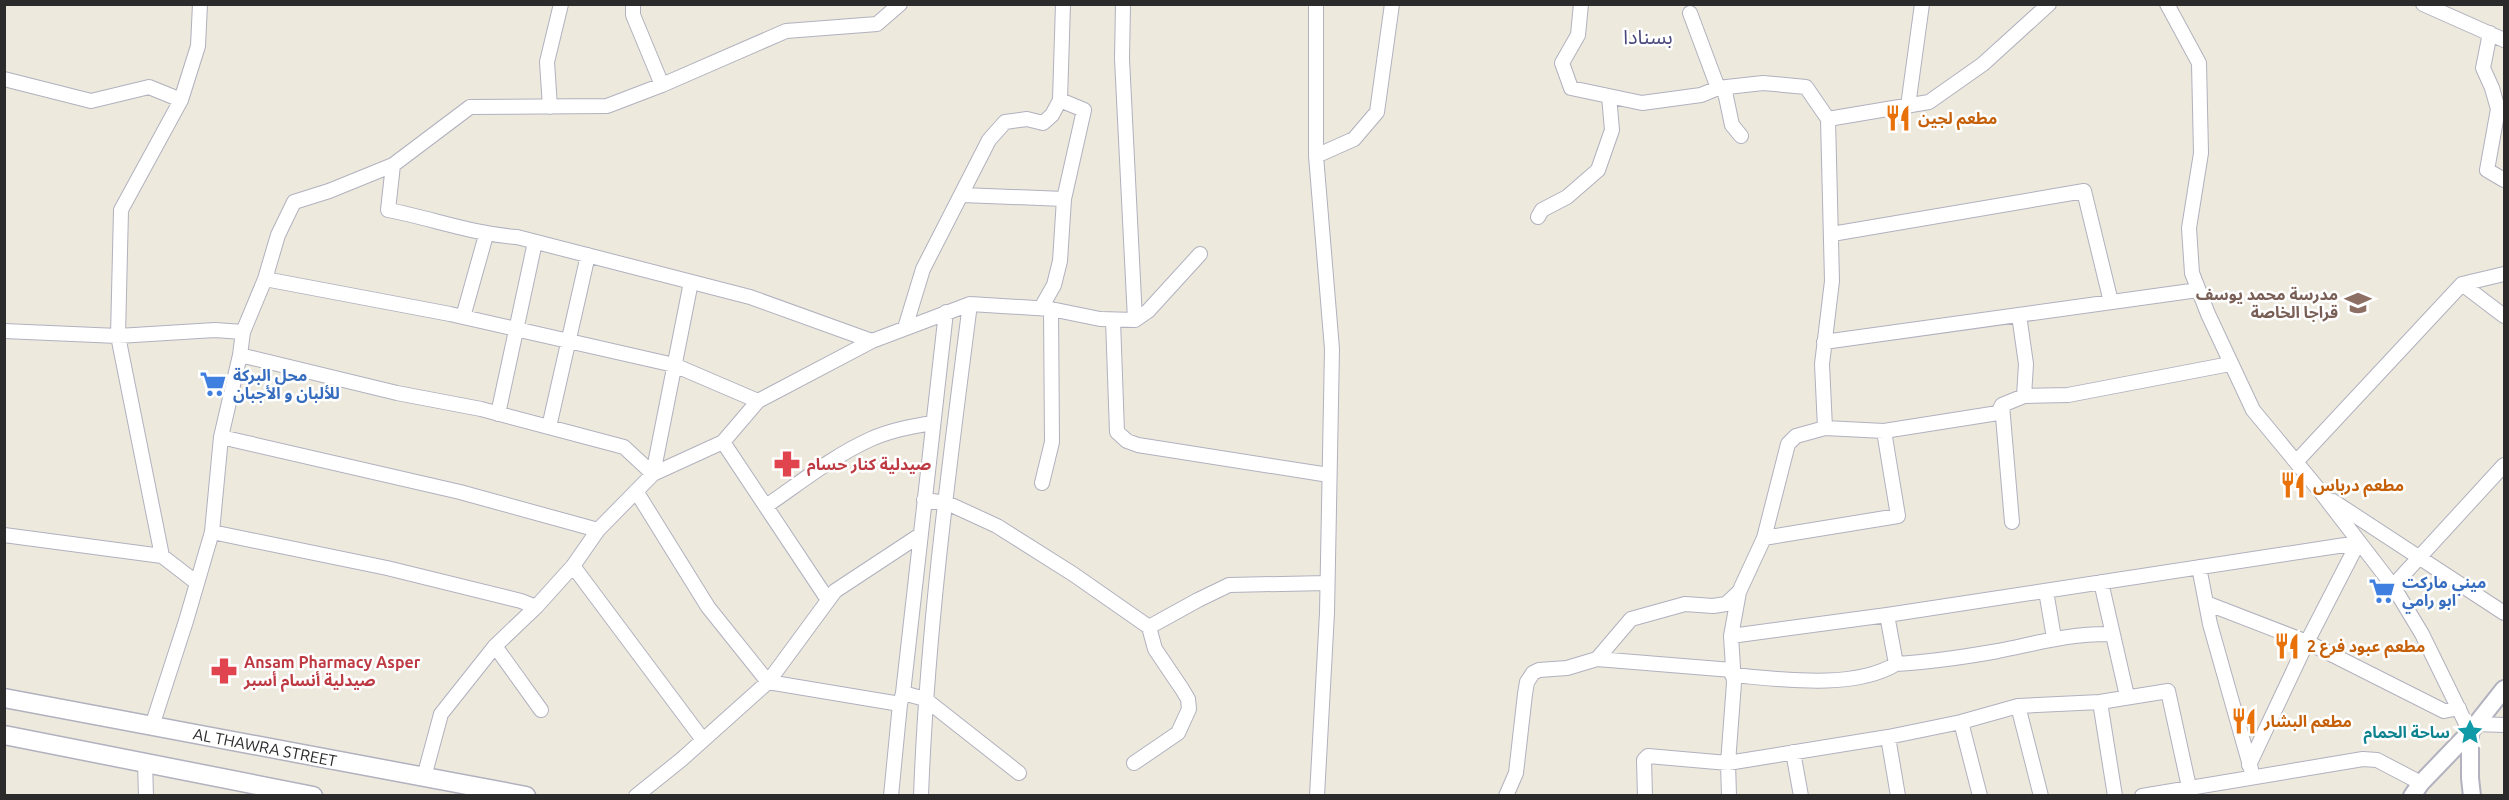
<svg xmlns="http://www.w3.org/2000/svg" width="2509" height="800" viewBox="0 0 2509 800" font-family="Ubuntu,'Noto Sans Arabic',sans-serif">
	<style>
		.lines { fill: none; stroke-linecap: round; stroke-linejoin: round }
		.minor-casing { stroke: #b1b1bf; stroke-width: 16 }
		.tertiary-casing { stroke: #b1b1bf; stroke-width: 20 }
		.secondary-casing { stroke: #b1b1bf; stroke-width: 21 }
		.minor { stroke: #fff; stroke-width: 14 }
		.tertiary { stroke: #fff; stroke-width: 16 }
		.secondary { stroke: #fff; stroke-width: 18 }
		.labels { text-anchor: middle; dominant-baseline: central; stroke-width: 5; stroke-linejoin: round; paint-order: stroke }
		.food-label { font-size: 16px; font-weight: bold; fill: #c56008; stroke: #fff; text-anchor: start }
		.education-label { font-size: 16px; font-weight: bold; fill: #785e54; stroke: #fff; text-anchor: end }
		.shop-label { font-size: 16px; font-weight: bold; fill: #366cbe; stroke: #fff; text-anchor: start }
		.health-label { font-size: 16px; font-weight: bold; fill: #be3a42; stroke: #fff; text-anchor: start }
		.culture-label { font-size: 16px; font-weight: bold; fill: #0d838f; stroke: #fff; text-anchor: end }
		.street-label { font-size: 16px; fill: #2b2b2b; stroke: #fff }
		.quarter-label { font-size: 20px; fill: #4a497e; stroke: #fff }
	</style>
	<rect width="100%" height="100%" fill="#ede9dd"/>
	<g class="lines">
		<g class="minor-casing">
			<path id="minor" d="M 633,4 L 633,15 L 662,85
				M 1123,4 L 1122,59 L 1135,320
				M 1316,4 L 1316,156 L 1332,349 L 1327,613 L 1317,796
				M 1581,4 L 1578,35 L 1562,63 L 1571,88 L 1642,103 L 1701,95 L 1718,88 L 1725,92 L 1732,125 L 1741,136
				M 2167,4 L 2199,63 L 2201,153 L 2189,228 L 2192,273 L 2208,314 L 2253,410 L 2320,491 L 2393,586 L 2422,634 L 2470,732
				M 2423,4 L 2504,40
				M 1690,13 L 1718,88 L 1763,83 L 1806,87 L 1828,119 L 1832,281 L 1822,364 L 1825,428 L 1796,436 L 1788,444 L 1764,538 L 1739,592 L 1731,636 L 1734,683 L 1728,763 L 1729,796
				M 2490,33 L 2483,68 L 2492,88 L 2498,109 L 2487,170 L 2504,180
				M 4,79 L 91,101 L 149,87 L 181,100
				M 1908,106 L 1922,4
				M 550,107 L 547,62 L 561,4
				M 1828,119 L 1929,102 L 1983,64 L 2049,4
				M 1316,156 L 1354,139 L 1377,112 L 1392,4
				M 393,165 L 388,210 C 431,218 473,234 517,237 L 750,297 L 872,341
				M 962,195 L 1064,199
				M 1538,217 L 1542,210 L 1567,197 L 1598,170 L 1612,130 L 1609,96
				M 1832,234 L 2084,191 L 2111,302
				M 265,279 L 450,314 L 674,365 L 758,401
				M 2462,284 L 2504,274
				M 1041,308 L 1054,285 L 1060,261 L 1064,199 L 1084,110 L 1060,100
				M 2019,315 L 2026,364 L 2024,396
				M 463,317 L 486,235
				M 1113,320 L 1117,432 L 1127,441 L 1138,445 L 1329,475
				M 905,328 L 923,269 L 989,140 L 1005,122 L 1027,119 L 1043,123 L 1052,115 L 1060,100 L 1063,4
				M 4,331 L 118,336 L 215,330 L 243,332
				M 1824,342 L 2198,290
				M 240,355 L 397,393 L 481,409 L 624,447 L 653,474
				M 2002,405 L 2012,522
				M 498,414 L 535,242
				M 549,427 L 588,255
				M 1825,428 L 1884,431 L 1998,413 L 2002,405 L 2024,396 L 2068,395 L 2230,364
				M 221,437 L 460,492 L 598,530
				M 723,442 L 828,600
				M 2296,462 L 2462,284 L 2504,316
				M 653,474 L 691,282
				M 1042,483 L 1052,442 L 1051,309
				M 636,491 L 708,607 L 768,682 L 900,704
				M 924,500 L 947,503 L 997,526 L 1073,574 L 1149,627 L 1198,600 L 1229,585 L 1327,583
				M 2333,501 L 2504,613
				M 766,506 C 800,483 833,456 871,439 C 891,430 912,426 933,423
				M 212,532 L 387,568 L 521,601 L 536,607
				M 4,535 L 162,556
				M 1764,538 L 1898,516 L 1884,431
				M 573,566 L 703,740
				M 2199,567 L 2210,624 L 2251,769
				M 2101,582 L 2127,696
				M 197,583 L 162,556 L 118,336 L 121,210 L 181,100 L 198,46 L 200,4
				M 2393,586 L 2504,465
				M 2046,591 L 2054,638
				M 2206,603 L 2307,642 L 2444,711 L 2459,708
				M 1731,636 L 1887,615 L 2358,543
				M 495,646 L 541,710
				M 1597,659 L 1732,670
				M 1896,664 C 1930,662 1964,657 1998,651 C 2038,643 2071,633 2113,634
				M 1732,675 C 1780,679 1853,690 1896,664 L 1887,615
				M 903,693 L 925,699 L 1019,773
				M 2100,702 L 2115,796
				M 2018,706 L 2041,796
				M 1961,722 L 1980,796
				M 2476,724 L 2504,725
				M 152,726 L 186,621 L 212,532 L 221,437 L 240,355 L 243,332 L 265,279 L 278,235 L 294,202 L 329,191 L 393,165 L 470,107 L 607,106 L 662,85 L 786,31 L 877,24 L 900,4
				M 1888,737 L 1898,796
				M 1793,752 L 1801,796
				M 145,763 L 146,796
				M 1134,763 L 1178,733 L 1189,709 L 1188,699 L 1182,689 L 1155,649 L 1149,627
				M 2249,765 L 2307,642 L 2358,543
				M 424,777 L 441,714 L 495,646 L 536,607 L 573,566 L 598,530 L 653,474 L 723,442 L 758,401 L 872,341 L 970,304 L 1051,309 L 1100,319 L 1135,320 L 1148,311 L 1200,254
				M 636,796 L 682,759 L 768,682 L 835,591 L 920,535
				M 891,796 L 900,704 L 903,693 L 946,312
				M 921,796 C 927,631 949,467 970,304
				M 1506,796 L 1516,773 L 1525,694 L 1527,682 L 1533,673 L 1539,670 L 1567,668 L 1597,659 L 1631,619 L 1685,604 L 1713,606 L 1726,604 L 1739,592
				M 1645,796 L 1644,760 L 1648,756 L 1728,763 L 1888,737 L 1961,722 L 2018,706 L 2100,702 L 2168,691 L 2189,787
				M 2142,796 L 2363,759 L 2377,760 L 2421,783"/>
		</g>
		<g class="tertiary-casing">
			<path id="tertiary" d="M 2470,732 L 2470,778 L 2472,796
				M 2412,796 L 2421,783 L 2470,732 L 2504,689"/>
		</g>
		<g class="secondary-casing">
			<path id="secondary" d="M 4,698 L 526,796
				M 4,735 L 313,796"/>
		</g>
		<use href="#minor" class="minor"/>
		<use href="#tertiary" class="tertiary"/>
		<use href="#secondary" class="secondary"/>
	</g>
	<defs>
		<g id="restaurant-bare" transform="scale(2.07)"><path d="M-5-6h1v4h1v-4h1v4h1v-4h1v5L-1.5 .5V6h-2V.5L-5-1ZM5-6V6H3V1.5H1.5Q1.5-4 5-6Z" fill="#e8710a" stroke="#fff" stroke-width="2.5" paint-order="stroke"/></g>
		<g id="school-bare" transform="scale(2.07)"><path d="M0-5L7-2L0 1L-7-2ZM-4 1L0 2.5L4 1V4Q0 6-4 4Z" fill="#8d6e63" stroke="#fff" stroke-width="2.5" paint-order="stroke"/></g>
		<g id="supermarket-bare" transform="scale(2.07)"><path d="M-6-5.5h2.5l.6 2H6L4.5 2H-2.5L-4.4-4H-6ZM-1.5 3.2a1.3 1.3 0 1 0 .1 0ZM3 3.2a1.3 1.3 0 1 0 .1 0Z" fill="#3f7fe0" stroke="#fff" stroke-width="2.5" paint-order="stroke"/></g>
		<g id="pharmacy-bare" transform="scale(2.07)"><path d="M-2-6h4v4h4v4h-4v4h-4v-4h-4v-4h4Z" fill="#e0444e" stroke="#fff" stroke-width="2.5" paint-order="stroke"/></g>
		<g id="sight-bare" transform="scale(2.07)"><path d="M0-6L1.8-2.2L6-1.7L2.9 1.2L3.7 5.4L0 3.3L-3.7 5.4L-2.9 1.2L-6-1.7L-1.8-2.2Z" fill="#0f9aa8" stroke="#fff" stroke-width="2.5" paint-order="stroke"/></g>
	</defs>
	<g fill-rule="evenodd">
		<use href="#restaurant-bare" x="1898" y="118"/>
		<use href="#school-bare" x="2358" y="303"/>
		<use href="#supermarket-bare" x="213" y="384"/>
		<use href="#pharmacy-bare" x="787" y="464"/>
		<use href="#restaurant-bare" x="2293" y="485"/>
		<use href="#supermarket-bare" x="2382" y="591"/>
		<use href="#restaurant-bare" x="2287" y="646"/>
		<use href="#pharmacy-bare" x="224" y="671"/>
		<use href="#restaurant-bare" x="2244" y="721"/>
		<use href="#sight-bare" x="2470" y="732"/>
	</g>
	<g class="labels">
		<g class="food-label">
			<text x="1918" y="118">مطعم لجين</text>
			<text x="2313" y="485">مطعم درباس</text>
			<text x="2307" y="646">مطعم عبود فرع 2</text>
			<text x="2264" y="721">مطعم البشار</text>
		</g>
		<g class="education-label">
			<text x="2338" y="294">مدرسة محمد يوسف<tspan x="2338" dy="18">قراجا الخاصة</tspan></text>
		</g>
		<g class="shop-label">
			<text x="233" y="375">محل البركة<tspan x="233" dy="18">للألبان و الأجبان</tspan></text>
			<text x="2402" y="582">ميني ماركت<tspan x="2402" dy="18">ابو رامي</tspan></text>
		</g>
		<g class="health-label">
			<text x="807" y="464">صيدلية كنار حسام</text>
			<text x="244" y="662">Ansam Pharmacy Asper<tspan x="244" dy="18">صيدلية أنسام أسبر</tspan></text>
		</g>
		<g class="culture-label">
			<text x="2450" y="732">ساحة الحمام</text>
		</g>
		<g class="street-label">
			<text transform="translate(265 747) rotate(11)">AL THAWRA STREET</text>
		</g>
		<g class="quarter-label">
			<text x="1648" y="36">بسنادا</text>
		</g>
	</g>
	<rect width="2509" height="800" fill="none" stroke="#2b2b2b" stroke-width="12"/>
</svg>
